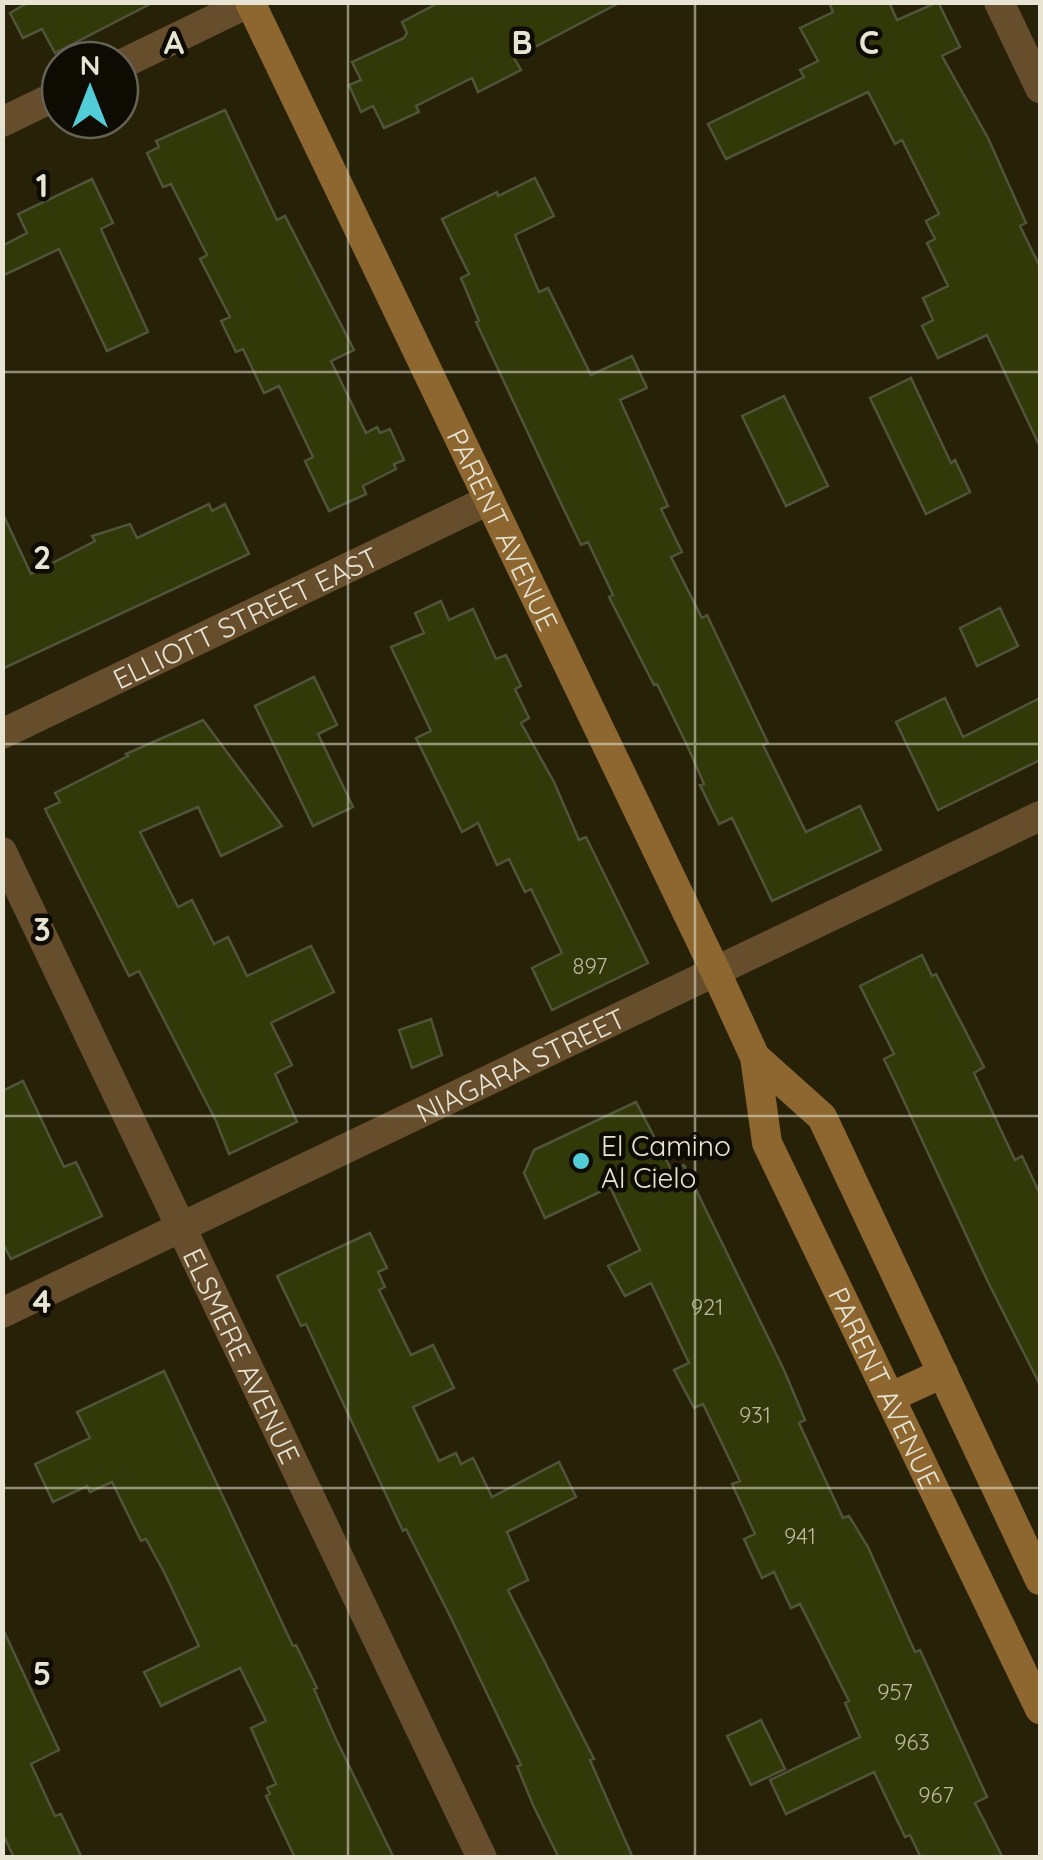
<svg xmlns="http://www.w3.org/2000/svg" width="1043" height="1860" viewBox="0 0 1043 1860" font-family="Quicksand,sans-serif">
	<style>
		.building { fill: #323908; stroke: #4f543a; stroke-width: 2.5 }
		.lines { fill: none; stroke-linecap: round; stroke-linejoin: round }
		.street { stroke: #664e2d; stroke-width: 30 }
		.secondary { stroke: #8d672f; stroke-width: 30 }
		.grid { fill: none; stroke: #e7e4d4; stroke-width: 2.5; stroke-opacity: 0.55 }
		.poi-dot { fill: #52ccd6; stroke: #0e0b03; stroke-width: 4 }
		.labels { text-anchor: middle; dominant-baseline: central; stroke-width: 9; stroke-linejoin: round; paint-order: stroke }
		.number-label { font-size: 22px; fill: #bab9a1 }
		.street-label { font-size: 28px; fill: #e7e4d4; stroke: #0e0b03 }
		.poi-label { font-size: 28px; fill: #e7e4d4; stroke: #0e0b03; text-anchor: start }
		.grid-label { font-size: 32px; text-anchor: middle; font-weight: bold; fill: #e7e4d4; stroke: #0e0b03; stroke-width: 9; stroke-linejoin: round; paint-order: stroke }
	</style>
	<rect width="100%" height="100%" fill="#272108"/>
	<path class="building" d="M 29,2 L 154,2 L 55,53 L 42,29 L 23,38 L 10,13 Z
		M 440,2 L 621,2 L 514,58 L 521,70 L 478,92 L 472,78 L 416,106 L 419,112 L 384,128 L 373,106 L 361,112 L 349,85 L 361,80 L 352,62 L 404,38 L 407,33 L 402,22 Z
		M 829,2 L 889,2 L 897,20 L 938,2 L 960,47 L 942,56 L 988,138 L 1026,223 L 1020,226 L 1040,267 L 1040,447 L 987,335 L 938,358 L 922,326 L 933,320 L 923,298 L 948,286 L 927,243 L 935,239 L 926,221 L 939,214 L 902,140 L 895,144 L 868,92 L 726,159 L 708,124 L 804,77 L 800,70 L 818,61 L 800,28 L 833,12 Z
		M 225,110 L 277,220 L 285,216 L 354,350 L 331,361 L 366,433 L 377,427 L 380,433 L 390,429 L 404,460 L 394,464 L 396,469 L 363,486 L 366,494 L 329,511 L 305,461 L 313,457 L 279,386 L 264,393 L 243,349 L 236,352 L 221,321 L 230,317 L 200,259 L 207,255 L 171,184 L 163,187 L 147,153 L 159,147 L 156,141 Z
		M 535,178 L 554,216 L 515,235 L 539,292 L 548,288 L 591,375 L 632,356 L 647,388 L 620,400 L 668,506 L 661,509 L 682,552 L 671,557 L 702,618 L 707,615 L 768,743 L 763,745 L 806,832 L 860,806 L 881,850 L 772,901 L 732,818 L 719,824 L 700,785 L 704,784 L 687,745 L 657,684 L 654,685 L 609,597 L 613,595 L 588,542 L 581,545 L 558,497 L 476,322 L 479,321 L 461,278 L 469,274 L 442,219 L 497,192 L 498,196 Z
		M 92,179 L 113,223 L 101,229 L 148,332 L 107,351 L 59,249 L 2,276 L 2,246 L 27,233 L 18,214 Z
		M 911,378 L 951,463 L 955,460 L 970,492 L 926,514 L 870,398 Z
		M 784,396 L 828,486 L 786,506 L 742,416 Z
		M 209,504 L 212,511 L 225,504 L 249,554 L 2,669 L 2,512 L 31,574 L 95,541 L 92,536 L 130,524 L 137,538 Z
		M 441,601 L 449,620 L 473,609 L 496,659 L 506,655 L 521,686 L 515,689 L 529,718 L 521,723 L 554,782 L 579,840 L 586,837 L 648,963 L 552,1010 L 532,968 L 562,953 L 531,889 L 525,892 L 509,859 L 497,865 L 478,823 L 462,832 L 416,738 L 431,731 L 391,647 L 424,633 L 415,613 Z
		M 1000,608 L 1018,646 L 977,666 L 960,628 Z
		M 314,677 L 337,725 L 318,734 L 353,807 L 313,826 L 255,706 Z
		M 945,698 L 963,737 L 1040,698 L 1040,760 L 938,810 L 896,722 Z
		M 203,720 L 282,826 L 221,856 L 198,807 L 140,832 L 178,907 L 192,900 L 214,944 L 228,937 L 247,976 L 311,946 L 334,992 L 271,1023 L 292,1065 L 275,1074 L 297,1122 L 229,1154 L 216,1121 L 139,971 L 129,976 L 45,809 L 60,802 L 55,793 L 128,756 L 126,754 Z
		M 922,955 L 932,976 L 936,974 L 984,1067 L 974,1073 L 1015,1160 L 1022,1156 L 1040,1194 L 1040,1385 L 988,1282 L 895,1082 L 884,1059 L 894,1054 L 860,986 Z
		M 431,1019 L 442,1055 L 412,1068 L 399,1030 Z
		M 23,1081 L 64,1167 L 76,1162 L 102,1216 L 11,1259 L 2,1242 L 2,1091 Z
		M 636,1102 L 672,1171 L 684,1165 L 784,1370 L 805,1420 L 799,1423 L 843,1518 L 849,1516 L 868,1547 L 915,1652 L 920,1650 L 987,1797 L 975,1803 L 1003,1858 L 921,1858 L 910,1835 L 905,1837 L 874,1772 L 786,1814 L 770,1780 L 860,1737 L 845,1703 L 849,1701 L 800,1604 L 791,1608 L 774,1572 L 762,1578 L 744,1539 L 755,1534 L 732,1484 L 740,1481 L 703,1404 L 694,1408 L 674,1370 L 689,1363 L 651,1283 L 625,1296 L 608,1266 L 640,1250 L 610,1187 L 545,1218 L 524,1173 L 534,1150 Z
		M 370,1233 L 387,1268 L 378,1272 L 385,1287 L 379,1290 L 411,1355 L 433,1345 L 454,1388 L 413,1407 L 439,1461 L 456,1453 L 461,1464 L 473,1458 L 492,1497 L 559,1462 L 576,1497 L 507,1532 L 528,1580 L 508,1590 L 594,1759 L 590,1760 L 633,1858 L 559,1858 L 533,1805 L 517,1766 L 521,1765 L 451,1618 L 406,1529 L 403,1531 L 306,1324 L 301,1326 L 277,1276 Z
		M 164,1371 L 293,1646 L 296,1645 L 317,1688 L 314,1689 L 335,1737 L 394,1858 L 295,1858 L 266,1796 L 270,1794 L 267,1788 L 276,1784 L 251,1728 L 266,1721 L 240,1668 L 161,1706 L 144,1672 L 199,1646 L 164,1572 L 146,1539 L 141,1541 L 112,1482 L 90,1492 L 87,1486 L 53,1502 L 35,1464 L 90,1438 L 77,1412 Z
		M 2,1627 L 59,1750 L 31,1764 L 55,1816 L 61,1814 L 82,1858 L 14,1858 L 2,1832 Z
		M 761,1720 L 785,1769 L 751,1785 L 727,1736 Z"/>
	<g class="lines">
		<g class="street">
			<path d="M 999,2 L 1040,88"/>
			<path d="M 120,65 L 250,2"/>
			<path d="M 2,122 L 60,94"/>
			<path id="s1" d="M 2,734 L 489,500"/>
			<path id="s2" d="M 2,852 L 482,1858"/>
			<path id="s3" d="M 2,1313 L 1040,816"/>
		</g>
		<g class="secondary">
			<path id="s4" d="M 250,2 L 715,970 L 755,1057 L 767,1143 L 1040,1709"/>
			<path d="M 755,1057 L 822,1117 L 1040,1580"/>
			<path d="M 891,1397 L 943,1373"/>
		</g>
	</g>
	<path class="grid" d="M 348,2 L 348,1858M 695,2 L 695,1858M 2,372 L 1040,372M 2,744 L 1040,744M 2,1116 L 1040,1116M 2,1488 L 1040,1488"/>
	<circle class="poi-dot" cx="581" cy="1161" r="10"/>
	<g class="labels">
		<g class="number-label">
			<text x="590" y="966">897</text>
			<text x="707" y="1307">921</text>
			<text x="755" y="1415">931</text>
			<text x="800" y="1536">941</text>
			<text x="895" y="1692">957</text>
			<text x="912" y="1742">963</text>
			<text x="936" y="1795">967</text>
		</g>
		<g class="street-label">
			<text stroke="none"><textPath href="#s4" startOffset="585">PARENT AVENUE</textPath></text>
			<text stroke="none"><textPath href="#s1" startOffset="270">ELLIOTT STREET EAST</textPath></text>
			<text stroke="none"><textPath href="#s3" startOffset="575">NIAGARA STREET</textPath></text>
			<text stroke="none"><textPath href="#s2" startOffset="558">ELSMERE AVENUE</textPath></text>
			<text stroke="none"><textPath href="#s4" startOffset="1528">PARENT AVENUE</textPath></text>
		</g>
		<g class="poi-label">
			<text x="601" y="1145">El Camino<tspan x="601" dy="32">Al Cielo</tspan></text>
		</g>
	</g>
	<g class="grid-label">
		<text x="174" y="54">A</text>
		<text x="522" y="54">B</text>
		<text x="869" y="54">C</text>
		<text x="42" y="197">1</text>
		<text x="42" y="569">2</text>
		<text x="42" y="941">3</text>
		<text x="42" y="1313">4</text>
		<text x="42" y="1685">5</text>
	</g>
	<rect width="1043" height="1860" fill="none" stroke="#e7e4d4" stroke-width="10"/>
	<g transform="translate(90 90)"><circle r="48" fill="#0e0b03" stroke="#656257" stroke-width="2.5"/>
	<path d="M0-8L18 38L0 25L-18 38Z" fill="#52ccd6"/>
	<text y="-15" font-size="28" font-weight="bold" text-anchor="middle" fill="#e7e4d4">N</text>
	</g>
</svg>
